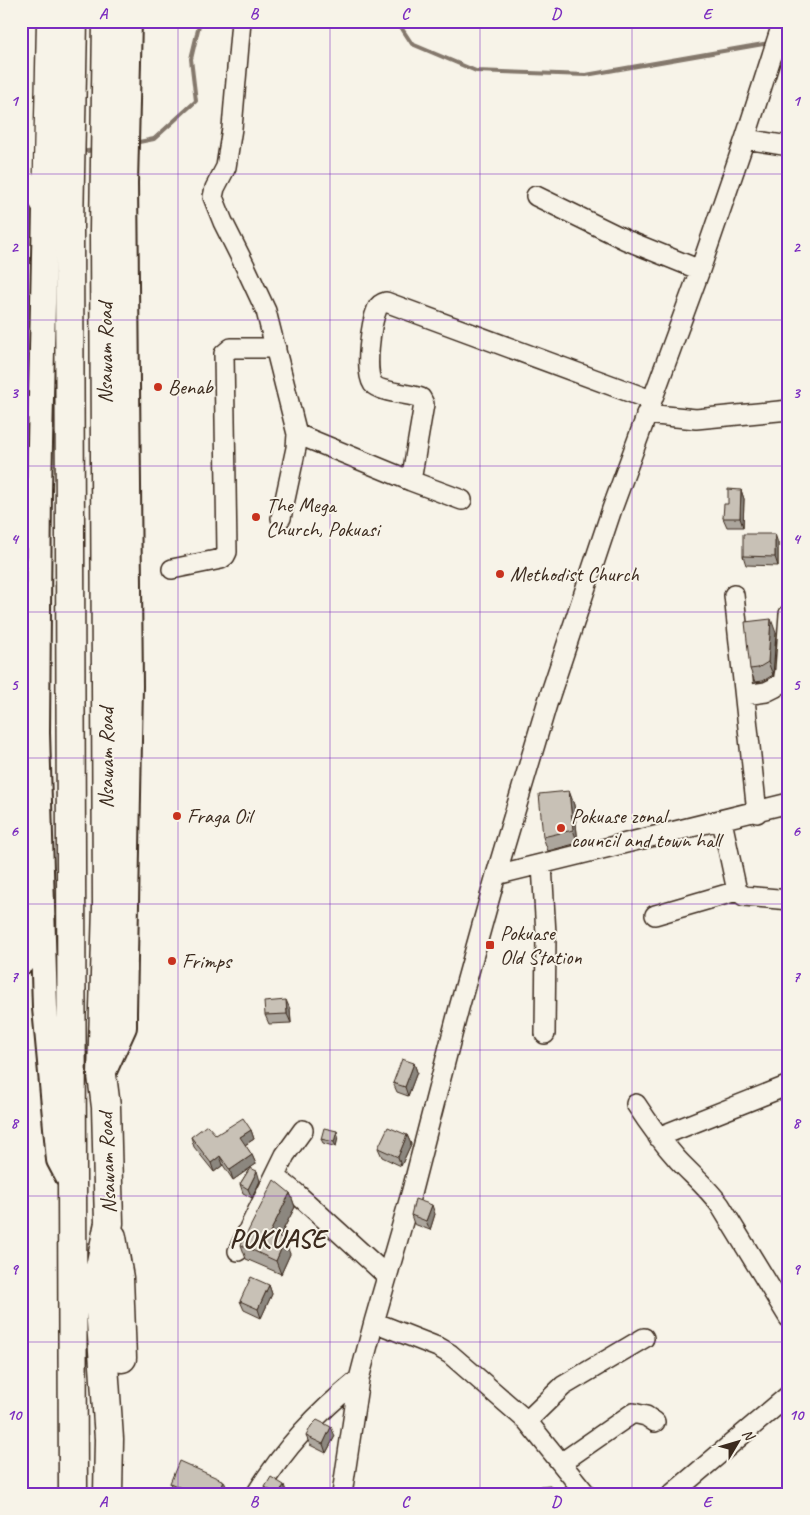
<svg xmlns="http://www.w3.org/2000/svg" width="810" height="1515" viewBox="0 0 810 1515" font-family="Caveat,sans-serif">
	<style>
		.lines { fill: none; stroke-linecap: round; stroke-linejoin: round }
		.stream { stroke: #84786c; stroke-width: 4 }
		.minor-casing { stroke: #3b2a1e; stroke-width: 22 }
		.major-casing { stroke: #3b2a1e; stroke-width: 28 }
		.highway-casing { stroke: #3b2a1e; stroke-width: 31 }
		.minor { stroke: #f7f3e8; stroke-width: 19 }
		.major { stroke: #f7f3e8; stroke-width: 24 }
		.highway { stroke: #f7f3e8; stroke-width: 28 }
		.wall { fill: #aca69d; stroke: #3b2a1e }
		.shaded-wall { fill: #8c877f; stroke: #3b2a1e }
		.building { fill: #c8c1b6; stroke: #3b2a1e }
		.grid { fill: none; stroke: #7b2cbf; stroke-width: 1; stroke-opacity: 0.55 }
		.poi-dot { fill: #c8321e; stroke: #f7f3e8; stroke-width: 2 }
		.labels { text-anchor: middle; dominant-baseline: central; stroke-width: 4; stroke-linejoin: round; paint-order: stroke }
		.street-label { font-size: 21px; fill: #3b2a1e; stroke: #f7f3e8 }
		.poi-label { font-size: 21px; fill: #3b2a1e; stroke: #f7f3e8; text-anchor: start }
		.district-label { font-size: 26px; font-weight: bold; letter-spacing: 1px; fill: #3b2a1e; stroke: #f7f3e8 }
		.neatline { fill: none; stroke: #7b2cbf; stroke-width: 2 }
		.grid-label { font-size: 16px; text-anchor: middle; font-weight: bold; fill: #7b2cbf }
	</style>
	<rect width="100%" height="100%" fill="#f7f3e8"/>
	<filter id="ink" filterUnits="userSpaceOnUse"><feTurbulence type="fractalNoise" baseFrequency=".02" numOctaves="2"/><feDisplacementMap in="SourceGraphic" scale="10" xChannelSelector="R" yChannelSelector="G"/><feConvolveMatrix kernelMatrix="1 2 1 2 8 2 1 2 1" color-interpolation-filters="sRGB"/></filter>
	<g filter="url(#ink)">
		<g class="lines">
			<path class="stream" d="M 397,21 L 412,44 L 476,71 L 586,75 L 769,43
				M 134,143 L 154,139 L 196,101 L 191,59 L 200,21
				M 80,152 L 95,150"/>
			<g class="minor-casing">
				<path id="minor" d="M 26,21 L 23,175 L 44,210
					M 241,21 L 232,128 L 226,167 L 215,188 L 213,197 L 223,222 L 245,266 L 266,311 L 297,434 L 296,448 L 281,518
					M 745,139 L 789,146
					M 536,196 L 626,240 L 700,270
					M 646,414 L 696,419 L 789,410
					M 297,434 L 411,481 L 462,500
					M 411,481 L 424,404 L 421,398 C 411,394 379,392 373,384 C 364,371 371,323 377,309 C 379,304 382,303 386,302 L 651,400
					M 172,569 L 221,559 L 225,556 L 227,552 L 224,354 L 231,348 L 276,348
					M 734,595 L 757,813
					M 745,695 L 766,692 L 774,688 L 783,682 L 785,670 L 789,614
					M 722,821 L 737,891 L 744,896 L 789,900
					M 21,829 L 26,863 L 24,964
					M 542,865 L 546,934 L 545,1034
					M 496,875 L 789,803
					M 655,915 L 737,891
					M 636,1104 C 649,1124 662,1142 678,1160 C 692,1175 708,1188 720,1205 L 789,1318
					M 658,1137 L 789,1085
					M 275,1176 L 296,1193 L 387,1276
					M 238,1251 L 285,1155 L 303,1130
					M 374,1322 L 440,1348 L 450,1354 L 527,1421 L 586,1494
					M 527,1421 L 563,1386 L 644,1338
					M 561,1463 L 633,1413 L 646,1416 L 655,1422
					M 256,1494 C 286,1446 316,1414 359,1379
					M 342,1494 L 359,1379 L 374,1322 L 411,1194 L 459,1008 L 496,875 L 547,704 L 612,509 L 700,270 L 745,139 L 783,21
					M 672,1494 L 789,1395"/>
			</g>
			<g class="major-casing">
				<path id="major" d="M 49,21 L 39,491 L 37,733 L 45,1008 L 59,1160 L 69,1179
					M 104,1071 L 124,1027 L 124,1013 L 130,686 L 125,183 L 129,21"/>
			</g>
			<g class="highway-casing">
				<path id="highway" d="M 107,21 L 104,231 L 107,907 L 102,1075 L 106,1107 L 109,1223 L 98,1277 L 109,1439 L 108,1494
					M 112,1237 L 119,1278 L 122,1358
					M 73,1494 L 69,225 L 73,21"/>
			</g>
			<use href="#minor" class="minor"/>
			<use href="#major" class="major"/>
			<use href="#highway" class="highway"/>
		</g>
		<path class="wall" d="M 741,490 L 744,499 L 743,527 L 727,527 L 723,518 L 728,504 Z
			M 778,543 L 778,566 L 746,565 L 743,556 Z
			M 776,633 L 773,675 L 763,681 L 755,682 L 750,669 Z
			M 569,791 L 574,805 L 578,843 L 548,851 L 543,837 Z
			M 290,1009 L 291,1023 L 269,1024 L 265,1015 Z
			M 414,1063 L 417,1072 L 408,1096 L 397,1092 L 393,1083 Z
			M 251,1130 L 254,1139 L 245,1145 L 252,1155 L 256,1164 L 250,1168 L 260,1181 L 252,1198 L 243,1193 L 240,1184 L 250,1168 L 233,1180 L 223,1165 L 214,1172 L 194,1147 L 191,1137 L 216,1135 Z
			M 407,1135 L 411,1144 L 401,1166 L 382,1157 L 378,1148 Z
			M 338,1136 L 336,1147 L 323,1143 L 321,1139 Z
			M 290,1193 L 295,1207 L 279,1238 L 290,1254 L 281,1274 L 246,1259 L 241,1245 Z
			M 435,1214 L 430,1230 L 414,1224 L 411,1215 Z
			M 269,1285 L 272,1294 L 261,1318 L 244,1310 L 240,1301 Z
			M 306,1436 L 335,1436 L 326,1453 L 310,1445 Z
			M 170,1483 L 229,1494 L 174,1494 Z
			M 265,1487 L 287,1494 L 268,1494 Z"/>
		<path class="shaded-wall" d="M 741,490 L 744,499 L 743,527 L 740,518 Z
			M 775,534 L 778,543 L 778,566 L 775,557 Z
			M 771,619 L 776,633 L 773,675 L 768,662 Z
			M 569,791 L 574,805 L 578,843 L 573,830 Z
			M 286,1000 L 290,1009 L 291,1023 L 287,1014 Z
			M 414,1063 L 417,1072 L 408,1096 L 405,1087 Z
			M 251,1130 L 254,1139 L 243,1146 L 240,1137 Z
			M 337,1131 L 338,1136 L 336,1147 L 334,1142 Z
			M 407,1135 L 411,1144 L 401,1166 L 398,1157 Z
			M 252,1155 L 256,1164 L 233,1180 L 230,1170 Z
			M 220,1156 L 223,1165 L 214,1172 L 211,1163 Z
			M 257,1171 L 260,1181 L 252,1198 L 248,1189 Z
			M 290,1193 L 295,1207 L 274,1247 L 269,1234 Z
			M 432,1205 L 435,1214 L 430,1230 L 426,1221 Z
			M 285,1240 L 290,1254 L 281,1274 L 276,1261 Z
			M 269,1285 L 272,1294 L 261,1318 L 258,1309 Z
			M 331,1427 L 335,1436 L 326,1453 L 323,1444 Z
			M 224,1481 L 229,1494 L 219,1494 Z
			M 284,1485 L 287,1494 L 279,1494 Z
			M 550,1485 L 554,1494 L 551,1494 Z"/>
		<path class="building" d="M 728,489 L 741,490 L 740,518 L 723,518 L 724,504 L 728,504 Z
			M 743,534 L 775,534 L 775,557 L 743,556 Z
			M 771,619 L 768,662 L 758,668 L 750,669 L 745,622 Z
			M 569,791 L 573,830 L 543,837 L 539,794 Z
			M 286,1000 L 287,1014 L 265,1015 L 264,1002 Z
			M 402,1059 L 414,1063 L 405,1087 L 393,1083 Z
			M 243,1118 L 251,1130 L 240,1137 L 252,1155 L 230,1170 L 220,1156 L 211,1163 L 191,1137 L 207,1125 L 216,1135 Z
			M 388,1127 L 407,1135 L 398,1157 L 378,1148 Z
			M 324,1128 L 337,1131 L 334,1142 L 321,1139 Z
			M 250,1168 L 257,1171 L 248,1189 L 240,1184 Z
			M 274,1180 L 290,1193 L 269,1234 L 285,1240 L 276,1261 L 241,1245 Z
			M 415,1199 L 432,1205 L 426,1221 L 411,1215 Z
			M 251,1277 L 269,1285 L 258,1309 L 240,1301 Z
			M 317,1420 L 331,1427 L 323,1444 L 306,1436 L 311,1426 Z
			M 179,1461 L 224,1481 L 219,1494 L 195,1494 L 170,1483 Z
			M 271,1477 L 284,1485 L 279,1494 L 276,1494 L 265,1487 Z
			M 550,1485 L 551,1494 L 483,1494 L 483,1492 L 509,1493 L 509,1489 L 540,1488 L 540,1486 Z"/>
	</g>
	<path class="grid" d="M 178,21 L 178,1494M 330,21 L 330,1494M 480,21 L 480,1494M 632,21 L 632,1494M 21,174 L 789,174M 21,320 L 789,320M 21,466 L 789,466M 21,612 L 789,612M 21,758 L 789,758M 21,904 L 789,904M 21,1050 L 789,1050M 21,1196 L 789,1196M 21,1342 L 789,1342"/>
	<g class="poi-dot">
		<circle cx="158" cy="387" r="5"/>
		<circle cx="256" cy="517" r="5"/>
		<circle cx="500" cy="574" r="5"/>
		<circle cx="177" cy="816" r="5"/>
		<circle cx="561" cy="828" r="5"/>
		<rect x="485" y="940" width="10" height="10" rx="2.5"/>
		<circle cx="172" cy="961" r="5"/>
	</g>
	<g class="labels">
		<g class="street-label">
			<text transform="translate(105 353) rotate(-90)">Nsawam Road</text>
			<text transform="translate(106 758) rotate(-90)">Nsawam Road</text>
			<text transform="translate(107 1163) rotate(-92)">Nsawam Road</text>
		</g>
		<g class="poi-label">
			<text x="168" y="387">Benab</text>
			<text x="266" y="505">The Mega<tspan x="266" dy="24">Church, Pokuasi</tspan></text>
			<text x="510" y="574">Methodist Church</text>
			<text x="187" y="816">Fraga Oil</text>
			<text x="571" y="816">Pokuase zonal<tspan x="571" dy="24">council and town hall</tspan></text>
			<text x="500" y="933">Pokuase<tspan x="500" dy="24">Old Station</tspan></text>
			<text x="182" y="961">Frimps</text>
		</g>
		<g class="district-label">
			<text x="278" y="1238">POKUASE</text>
		</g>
	</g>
	<rect width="810" height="1515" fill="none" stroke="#f7f3e8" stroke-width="55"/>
	<g transform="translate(738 1442) rotate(52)" stroke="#f7f3e8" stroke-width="4" paint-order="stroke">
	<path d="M0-4L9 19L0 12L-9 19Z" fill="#3b2a1e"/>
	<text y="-8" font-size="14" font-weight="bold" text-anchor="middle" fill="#3b2a1e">N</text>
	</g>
	<rect x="28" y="28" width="754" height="1460" class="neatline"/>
	<g class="grid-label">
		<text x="103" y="19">A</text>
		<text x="254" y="19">B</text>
		<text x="405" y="19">C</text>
		<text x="556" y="19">D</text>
		<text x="707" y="19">E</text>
		<text x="14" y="106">1</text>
		<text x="796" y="106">1</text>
		<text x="14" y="252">2</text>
		<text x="796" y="252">2</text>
		<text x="14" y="398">3</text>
		<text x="796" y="398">3</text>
		<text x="14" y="544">4</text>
		<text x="796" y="544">4</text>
		<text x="14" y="690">5</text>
		<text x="796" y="690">5</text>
		<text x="14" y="836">6</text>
		<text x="796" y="836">6</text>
		<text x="14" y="982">7</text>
		<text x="796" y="982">7</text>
		<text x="14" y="1128">8</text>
		<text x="796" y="1128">8</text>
		<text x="14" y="1274">9</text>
		<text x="796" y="1274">9</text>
		<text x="14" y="1420">10</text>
		<text x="796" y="1420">10</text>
		<text x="103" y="1507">A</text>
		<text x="254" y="1507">B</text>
		<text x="405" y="1507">C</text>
		<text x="556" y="1507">D</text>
		<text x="707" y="1507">E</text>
	</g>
</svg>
